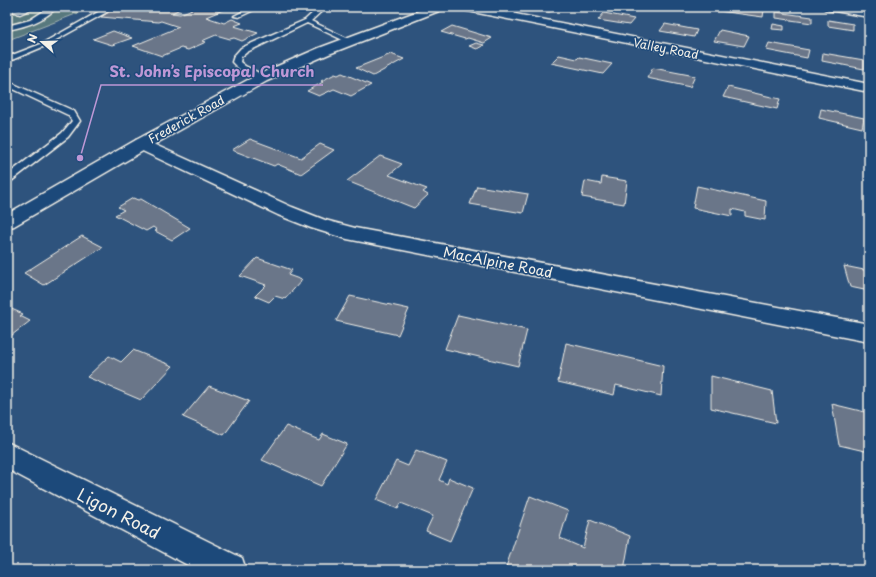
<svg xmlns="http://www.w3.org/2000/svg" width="876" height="577" viewBox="0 0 876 577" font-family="'Playpen Sans',sans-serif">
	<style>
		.green { fill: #58797e; stroke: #a6b5b3 }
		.building { fill: #6b7689; stroke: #f4f1e8 }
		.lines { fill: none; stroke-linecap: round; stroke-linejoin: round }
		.lane-casing { stroke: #f4f1e8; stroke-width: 3 }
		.street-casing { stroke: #f4f1e8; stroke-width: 3 }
		.secondary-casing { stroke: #f4f1e8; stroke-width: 3 }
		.lane { fill: #1f4a7a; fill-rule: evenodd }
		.street { fill: #1f4a7a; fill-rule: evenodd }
		.secondary { fill: #1f4a7a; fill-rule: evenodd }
		.labels { text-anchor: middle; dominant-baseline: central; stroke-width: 3; stroke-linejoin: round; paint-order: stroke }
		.far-street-label { font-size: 12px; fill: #f4f1e8; stroke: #1f4a7a }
		.street-label { font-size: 14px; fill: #f4f1e8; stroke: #1f4a7a }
		.near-street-label { font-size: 17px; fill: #f4f1e8; stroke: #1f4a7a }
		.leader { fill: none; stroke: #be98d6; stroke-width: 1.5 }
		.callout-dot { fill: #be98d6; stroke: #1f4a7a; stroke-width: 1.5 }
		.callout-label { font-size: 15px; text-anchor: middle; font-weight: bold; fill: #be98d6; stroke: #1f4a7a; stroke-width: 3; stroke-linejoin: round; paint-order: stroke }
	</style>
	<rect width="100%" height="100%" fill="#2e537d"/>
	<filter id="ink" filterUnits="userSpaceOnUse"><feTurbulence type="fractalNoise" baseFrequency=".025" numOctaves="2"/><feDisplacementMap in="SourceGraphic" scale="8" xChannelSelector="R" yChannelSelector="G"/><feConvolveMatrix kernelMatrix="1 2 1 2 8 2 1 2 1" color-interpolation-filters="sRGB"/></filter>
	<g filter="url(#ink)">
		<path class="green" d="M 7,7 L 94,7 L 8,40 Z"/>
		<path class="building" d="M 124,7 L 180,9 L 172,13 L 180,14 L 197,7 L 230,7 L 206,17 L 224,23 L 232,19 L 242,23 L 234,26 L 258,33 L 242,41 L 234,38 L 230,39 L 216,35 L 202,41 L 206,42 L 188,50 L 181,48 L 162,56 L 133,46 L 179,27 L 161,21 L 158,22 L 101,17 L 115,8 Z
			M 530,7 L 562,7 L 549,12 Z
			M 719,7 L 741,7 L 764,10 L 763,17 L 718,11 Z
			M 776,12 L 812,17 L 812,23 L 776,18 Z
			M 604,13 L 634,19 L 629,25 L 598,20 Z
			M 828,20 L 853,24 L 853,30 L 828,26 Z
			M 665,24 L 697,30 L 694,37 L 660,31 Z
			M 773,24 L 784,26 L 784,30 L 772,29 Z
			M 452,26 L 492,38 L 484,43 L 468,38 L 465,39 L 441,32 Z
			M 720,30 L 749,36 L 744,46 L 714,41 Z
			M 113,31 L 132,38 L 112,45 L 93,39 Z
			M 476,43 L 484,45 L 477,49 L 469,46 Z
			M 769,43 L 809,50 L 807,58 L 766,50 Z
			M 823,53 L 864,60 L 864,69 L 822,61 Z
			M 391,54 L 404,59 L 373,76 L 356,68 Z
			M 559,55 L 577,59 L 579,57 L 612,64 L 603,74 L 551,63 Z
			M 653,68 L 695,76 L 690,87 L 647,78 Z
			M 342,73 L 371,85 L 351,96 L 334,89 L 319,96 L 307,91 L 323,82 L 321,81 L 335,74 L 338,75 Z
			M 728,87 L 780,99 L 777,109 L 723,97 Z
			M 821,109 L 864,118 L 862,128 L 819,118 Z
			M 250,139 L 301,158 L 320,144 L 334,150 L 301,174 L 277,164 L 274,166 L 232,150 Z
			M 380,156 L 402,164 L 389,175 L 427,189 L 423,192 L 428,195 L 414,208 L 347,181 Z
			M 602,177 L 627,181 L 624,204 L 582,197 L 585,181 L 601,184 Z
			M 477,186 L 528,194 L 523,213 L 470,204 Z
			M 697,186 L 766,201 L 765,220 L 745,216 L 745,212 L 732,209 L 732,216 L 693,208 Z
			M 133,198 L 138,200 L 141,199 L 190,228 L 172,240 L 155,231 L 157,230 L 153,227 L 146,231 L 115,215 L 124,210 L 118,207 Z
			M 82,236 L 103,247 L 44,285 L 24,273 Z
			M 257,258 L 292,270 L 288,275 L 302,280 L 285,299 L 275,296 L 269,302 L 255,296 L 266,285 L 240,276 Z
			M 844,266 L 869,271 L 869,291 L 850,287 Z
			M 350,296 L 409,309 L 398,335 L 336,321 Z
			M 7,307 L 23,314 L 20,316 L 30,321 L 7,339 Z
			M 458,315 L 527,330 L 518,366 L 445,349 Z
			M 566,343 L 663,366 L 661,396 L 616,385 L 614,395 L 558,382 Z
			M 133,350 L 173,366 L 141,400 L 87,377 L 109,356 L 121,362 Z
			M 711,376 L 772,391 L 776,423 L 711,408 Z
			M 209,386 L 249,401 L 224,435 L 183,417 Z
			M 832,404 L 869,413 L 869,452 L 839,445 Z
			M 286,426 L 319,440 L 323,434 L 347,444 L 321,486 L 262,460 Z
			M 416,450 L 447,462 L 439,480 L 447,484 L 449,478 L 473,488 L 450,541 L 426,531 L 433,516 L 401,503 L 398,509 L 376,500 L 396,461 L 408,466 Z
			M 530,496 L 568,511 L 560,538 L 583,548 L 590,520 L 630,536 L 624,570 L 512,570 L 506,567 Z"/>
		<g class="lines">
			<g class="lane-casing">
				<path id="lane" d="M 7,7 L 20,10 L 27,7 L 36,7 L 20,14 L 7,9 Z
					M 50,7 L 57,7 C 44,21 25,27 7,30 L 7,26 L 30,20 Z
					M 107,7 L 116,7 L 45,46 L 7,62 L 7,57 L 41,44 Z
					M 252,7 L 260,7 L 239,17 L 234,16 Z
					M 319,7 L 326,7 L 311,21 L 351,40 L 351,42 L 347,42 L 307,23 L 247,52 L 241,57 L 240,62 L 245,66 L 265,76 L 265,80 C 254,81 239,70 232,62 L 234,56 L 241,48 L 305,20 Z
					M 503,7 L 514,8 L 516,12 L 511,17 L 507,17 L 506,16 L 509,10 Z
					M 7,81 L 74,111 L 80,121 L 68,137 L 10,182 L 7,183 L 7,175 L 62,133 L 72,121 L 68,115 L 7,86 Z"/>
			</g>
			<g class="street-casing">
				<path id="street" d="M 457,7 L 480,7 L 869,84 L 869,92 L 463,10 L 459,9 Z
					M 142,139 L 292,207 L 325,220 L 355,228 L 869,324 L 869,342 L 347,239 L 311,228 L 278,215 L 136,148 L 134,144 L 136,140 Z
					M 7,442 L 242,558 L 246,570 L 197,570 L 7,469 Z"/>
			</g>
			<g class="secondary-casing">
				<path id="secondary" d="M 429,7 L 446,7 L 444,9 L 329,54 L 267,81 L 148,148 L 14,226 L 7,228 L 7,214 L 136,140 L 257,75 L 319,48 Z
					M 823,7 L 852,7 L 869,9 L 869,17 L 829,10 L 825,9 Z"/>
			</g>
			<use href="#lane" class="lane"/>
			<use href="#street" class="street"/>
			<use href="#secondary" class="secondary"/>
		</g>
	</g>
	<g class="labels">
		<g class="far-street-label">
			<text transform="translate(666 48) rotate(11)">Valley Road</text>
			<text transform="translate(186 119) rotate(-29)">Frederick Road</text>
		</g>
		<g class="street-label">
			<text transform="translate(498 262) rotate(11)">MacAlpine Road</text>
		</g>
		<g class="near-street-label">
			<text transform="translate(119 513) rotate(27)">Ligon Road</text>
		</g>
	</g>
	<path class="leader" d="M80 158L101 85H323"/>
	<circle class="callout-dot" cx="80" cy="158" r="4"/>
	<g class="callout-label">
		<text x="212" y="77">St. John’s Episcopal Church</text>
	</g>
	<rect width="876" height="577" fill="none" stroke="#1f4a7a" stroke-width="24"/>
	<rect x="12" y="12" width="852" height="553" fill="none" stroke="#f4f1e8" stroke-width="1.5" filter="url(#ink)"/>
	<g transform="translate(42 42) rotate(290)" stroke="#1f4a7a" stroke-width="3" paint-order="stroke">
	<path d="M0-3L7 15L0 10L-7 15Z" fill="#f4f1e8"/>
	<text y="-6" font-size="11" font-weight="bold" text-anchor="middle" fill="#f4f1e8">N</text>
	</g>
</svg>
